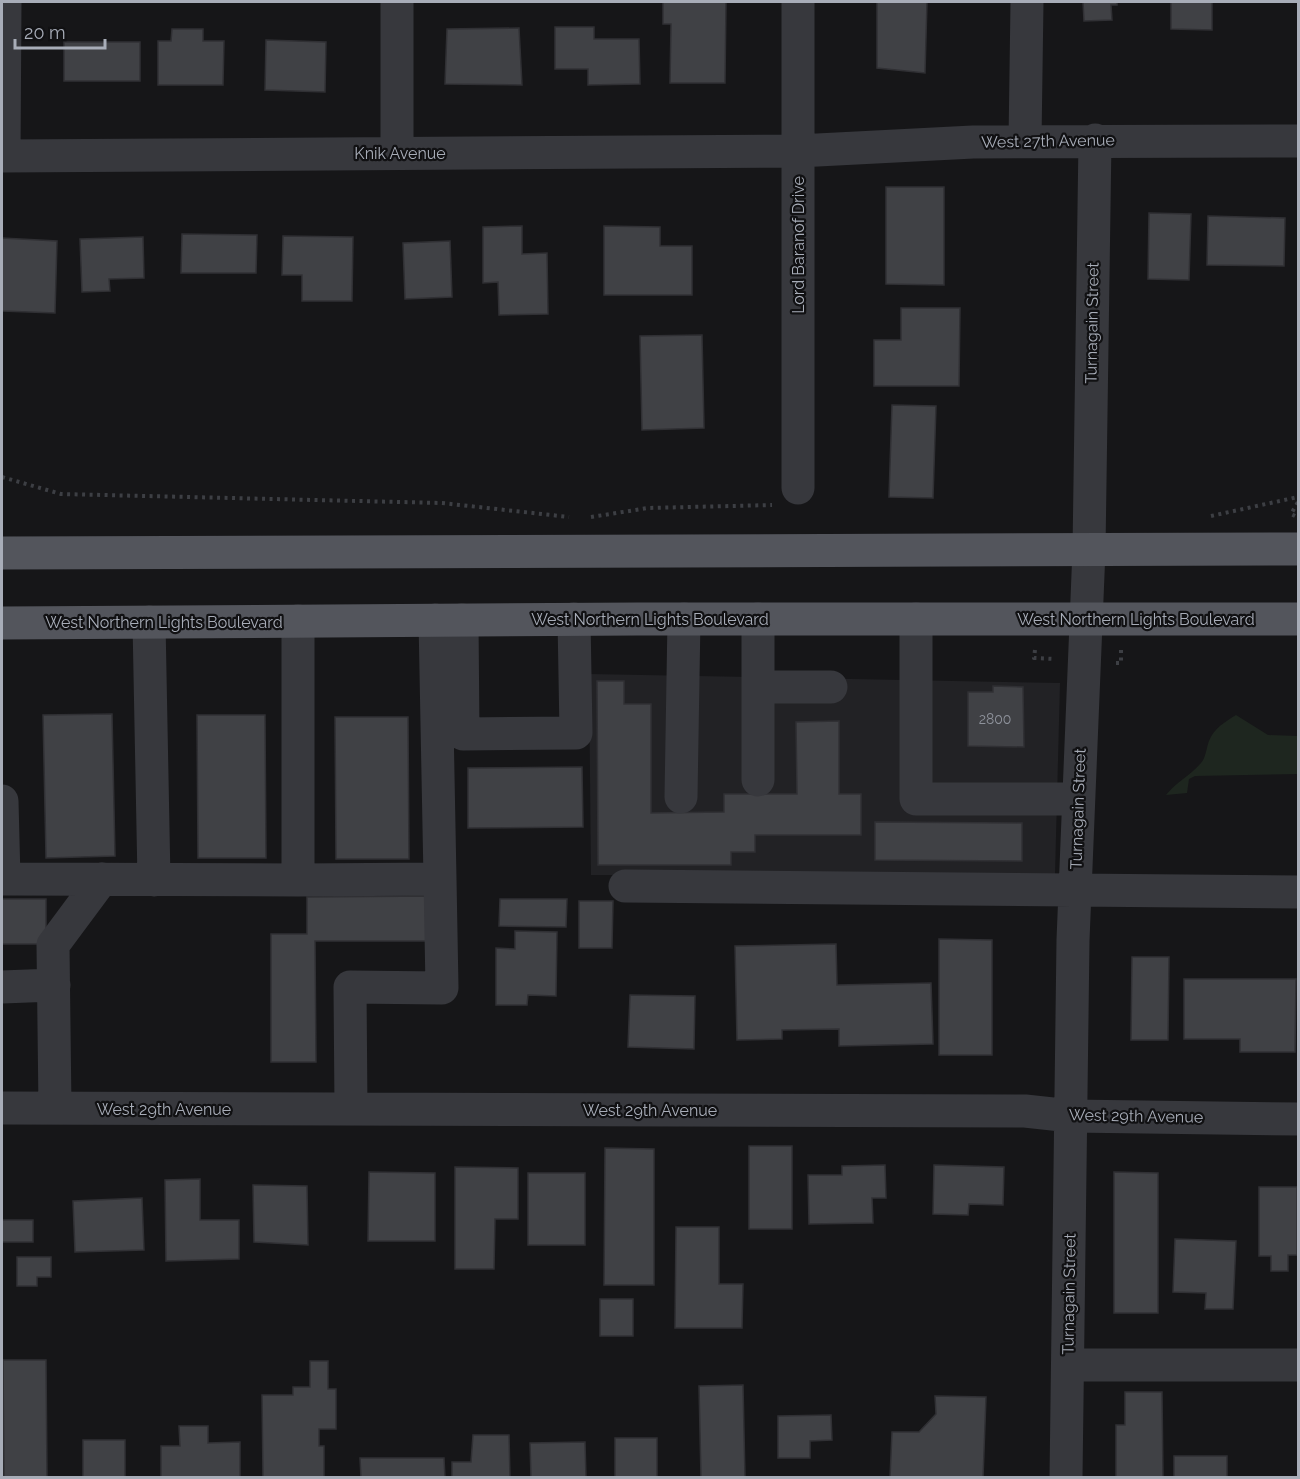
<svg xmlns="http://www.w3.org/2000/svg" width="1300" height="1479" viewBox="0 0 1300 1479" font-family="Raleway,sans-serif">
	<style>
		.built { fill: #222225 }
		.green { fill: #1e261f }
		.building { fill: #404145; stroke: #303034; stroke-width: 1.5 }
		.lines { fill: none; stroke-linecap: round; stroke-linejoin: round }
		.path { stroke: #3d3f44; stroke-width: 4; stroke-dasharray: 3 4.5; stroke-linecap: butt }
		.minor { stroke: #37383d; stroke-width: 33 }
		.major { stroke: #53555c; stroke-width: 33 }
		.labels { text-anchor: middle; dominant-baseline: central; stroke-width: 4.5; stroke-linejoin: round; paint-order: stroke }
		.number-label { font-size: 14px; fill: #8e929b }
		.street-label { font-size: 16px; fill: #a8adb8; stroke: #111113 }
	</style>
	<rect width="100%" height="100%" fill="#161618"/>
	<path class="built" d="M 589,674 L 1060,683 L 1055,875 L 591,875 Z"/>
	<path class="green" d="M 1236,715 L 1268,735 L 1298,736 L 1298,774 L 1195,776 L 1189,779 L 1187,793 L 1166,795 C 1177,781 1190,776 1201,763 C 1206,757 1206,749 1209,741 C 1214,728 1225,722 1236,715 Z"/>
	<path class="building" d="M 663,2 L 726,2 L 725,83 L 670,83 L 671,24 L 663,24 Z
		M 877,2 L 927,2 L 925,73 L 877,68 Z
		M 1083,2 L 1117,2 L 1117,5 L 1111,5 L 1112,20 L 1084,21 Z
		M 1171,2 L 1212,2 L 1212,30 L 1171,29 Z
		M 555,27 L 594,27 L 594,39 L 639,39 L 640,84 L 588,85 L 588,69 L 555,69 Z
		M 519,28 L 522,85 L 445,84 L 447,29 Z
		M 172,29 L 203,29 L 203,41 L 224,41 L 223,85 L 158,85 L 158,41 L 171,41 Z
		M 266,40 L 326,42 L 325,92 L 265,90 Z
		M 64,42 L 140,42 L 140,81 L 64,81 Z
		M 886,187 L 944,187 L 944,285 L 886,284 Z
		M 1149,213 L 1191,214 L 1189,280 L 1148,279 Z
		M 1208,216 L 1285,218 L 1284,266 L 1207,265 Z
		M 522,226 L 522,254 L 547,253 L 548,314 L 499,315 L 498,282 L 483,283 L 483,227 Z
		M 604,226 L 660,227 L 660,246 L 692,246 L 692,295 L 604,295 Z
		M 182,234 L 257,235 L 256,273 L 181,273 Z
		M 283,236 L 353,237 L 352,301 L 302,301 L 302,275 L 282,275 Z
		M 143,237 L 144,278 L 109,279 L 110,291 L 82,292 L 80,239 Z
		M 2,238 L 57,241 L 55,313 L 2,311 Z
		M 450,241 L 452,297 L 405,299 L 403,243 Z
		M 901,308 L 960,308 L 959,386 L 874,386 L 874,340 L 901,340 Z
		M 702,335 L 704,428 L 642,430 L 640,336 Z
		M 892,405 L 936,406 L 933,498 L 889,497 Z
		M 597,681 L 624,681 L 624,704 L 651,704 L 651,813 L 724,812 L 724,794 L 797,794 L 796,722 L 839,721 L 839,794 L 861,794 L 861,835 L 755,835 L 755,852 L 731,852 L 731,865 L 598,865 Z
		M 993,686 L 1023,687 L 1024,747 L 968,746 L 968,692 L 993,692 Z
		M 112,714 L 115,856 L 46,858 L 43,715 Z
		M 197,715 L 265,715 L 266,858 L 198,858 Z
		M 335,717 L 408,717 L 409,859 L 336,859 Z
		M 582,767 L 583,827 L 468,828 L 468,768 Z
		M 875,822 L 1022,823 L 1022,861 L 875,860 Z
		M 433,896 L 433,941 L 315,941 L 316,1062 L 271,1062 L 271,934 L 307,934 L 307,897 Z
		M 2,899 L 46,899 L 46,944 L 2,944 Z
		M 500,899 L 567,899 L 566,927 L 499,926 Z
		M 579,901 L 613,901 L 612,948 L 579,948 Z
		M 515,931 L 557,932 L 556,996 L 528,995 L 527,1005 L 496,1005 L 496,948 L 515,949 Z
		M 939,939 L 992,940 L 992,1055 L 939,1055 Z
		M 836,944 L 837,985 L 931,983 L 933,1044 L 839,1046 L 839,1029 L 782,1030 L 782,1039 L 737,1040 L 735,946 Z
		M 1132,957 L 1169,957 L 1168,1040 L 1131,1040 Z
		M 1184,979 L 1296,979 L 1295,1052 L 1240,1052 L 1240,1039 L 1184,1039 Z
		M 630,995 L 695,996 L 694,1049 L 628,1047 Z
		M 749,1146 L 792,1146 L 792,1229 L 749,1229 Z
		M 605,1148 L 654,1149 L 654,1285 L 604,1285 Z
		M 885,1165 L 886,1198 L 872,1198 L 873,1223 L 809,1224 L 808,1175 L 842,1175 L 842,1166 Z
		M 934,1165 L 1004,1167 L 1003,1205 L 969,1204 L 968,1215 L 933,1214 Z
		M 455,1167 L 518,1168 L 518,1219 L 495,1219 L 494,1269 L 455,1269 Z
		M 369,1172 L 435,1173 L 435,1241 L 368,1241 Z
		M 1114,1172 L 1158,1173 L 1158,1313 L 1114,1313 Z
		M 528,1173 L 585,1173 L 585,1245 L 528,1245 Z
		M 200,1179 L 200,1220 L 239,1220 L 239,1259 L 166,1261 L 165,1180 Z
		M 253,1185 L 307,1186 L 308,1245 L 254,1242 Z
		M 1259,1187 L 1297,1187 L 1297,1255 L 1288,1255 L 1288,1271 L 1271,1271 L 1271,1256 L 1259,1256 Z
		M 142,1198 L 144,1250 L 75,1252 L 73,1201 Z
		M 2,1220 L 33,1220 L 33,1242 L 2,1242 Z
		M 676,1227 L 719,1227 L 719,1284 L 743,1284 L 742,1328 L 675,1328 Z
		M 1175,1239 L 1236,1241 L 1233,1309 L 1205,1309 L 1206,1293 L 1173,1292 Z
		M 17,1257 L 51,1257 L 51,1277 L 37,1277 L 37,1286 L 17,1286 Z
		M 600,1299 L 633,1299 L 633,1336 L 600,1336 Z
		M 3,1360 L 46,1360 L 47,1478 L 4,1478 Z
		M 310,1361 L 328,1361 L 328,1389 L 336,1389 L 336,1429 L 319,1429 L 319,1446 L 324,1446 L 324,1478 L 263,1478 L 262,1395 L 293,1395 L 293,1387 L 310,1387 Z
		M 743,1385 L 745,1478 L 701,1478 L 699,1386 Z
		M 1125,1392 L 1162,1392 L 1163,1478 L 1116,1478 L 1116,1425 L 1125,1425 Z
		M 935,1396 L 986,1397 L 983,1478 L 890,1478 L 892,1432 L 919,1432 L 936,1414 Z
		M 831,1415 L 832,1440 L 810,1441 L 810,1458 L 778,1458 L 778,1416 Z
		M 179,1426 L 208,1426 L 208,1443 L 240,1442 L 240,1478 L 161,1478 L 161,1446 L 180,1446 Z
		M 473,1435 L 509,1435 L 510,1478 L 452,1478 L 452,1462 L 471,1462 Z
		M 615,1438 L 657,1438 L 657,1478 L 615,1478 Z
		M 83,1440 L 125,1440 L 125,1478 L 83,1478 Z
		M 585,1442 L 586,1478 L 531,1478 L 530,1443 Z
		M 1174,1456 L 1227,1456 L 1227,1478 L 1174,1478 Z
		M 360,1458 L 444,1458 L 445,1478 L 361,1478 Z"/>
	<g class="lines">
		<path class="path" d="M 2,477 L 61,494 L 442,503 L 569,517
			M 1211,516 L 1298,497
			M 1295,516 L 1291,514 L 1298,502
			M 591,517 L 648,508 L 772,505
			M 1035,650 L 1034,658 L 1055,659
			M 1116,663 L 1121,663 L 1121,649"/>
		<path class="minor" d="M 397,2 L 397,153
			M 1025,141 L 1027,2
			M 2,156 L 798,151 L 973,142 L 1298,141
			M 4,156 L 5,2
			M 798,488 L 798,2
			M 758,619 L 758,780
			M 916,619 L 916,799 L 1078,799
			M 462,620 L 463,734 L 576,733 L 574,619
			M 298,621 L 298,880 L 440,879 L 435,620
			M 149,622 L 154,880
			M 758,687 L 831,687
			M 681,797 L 684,619
			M 2,801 L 4,879
			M 2,879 L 298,880
			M 625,886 L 1298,892
			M 2,987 L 54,985
			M 2,1108 L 1025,1111 L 1071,1116 L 1298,1119
			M 55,1108 L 53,945 L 102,879
			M 351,1109 L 350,987 L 442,988 L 440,879
			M 1068,1365 L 1298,1365
			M 1066,1478 L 1073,940 L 1089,550 L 1095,140"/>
		<path class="major" d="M 2,553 L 1298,549
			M 2,623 L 638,619 L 1298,619"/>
	</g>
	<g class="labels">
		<g class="number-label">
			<text x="995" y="719">2800</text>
		</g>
		<g class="street-label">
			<text transform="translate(1048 141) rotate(-1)">West 27th Avenue</text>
			<text x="400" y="153">Knik Avenue</text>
			<text transform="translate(798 245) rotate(-90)">Lord Baranof Drive</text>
			<text transform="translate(1092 323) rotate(-89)">Turnagain Street</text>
			<text x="650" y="619">West Northern Lights Boulevard</text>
			<text x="1136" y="619">West Northern Lights Boulevard</text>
			<text x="164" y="622">West Northern Lights Boulevard</text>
			<text transform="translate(1078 809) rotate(-88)">Turnagain Street</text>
			<text x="164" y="1109">West 29th Avenue</text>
			<text x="650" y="1110">West 29th Avenue</text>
			<text transform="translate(1136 1116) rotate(1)">West 29th Avenue</text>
			<text transform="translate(1069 1294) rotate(-89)">Turnagain Street</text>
		</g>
	</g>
	<rect width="1300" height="1479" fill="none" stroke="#a8adb8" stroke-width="6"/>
	<path d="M15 39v9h90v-9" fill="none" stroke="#a8adb8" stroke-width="3"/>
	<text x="24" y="39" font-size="18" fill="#a8adb8" stroke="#111113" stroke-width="4.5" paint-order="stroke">20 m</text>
</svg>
